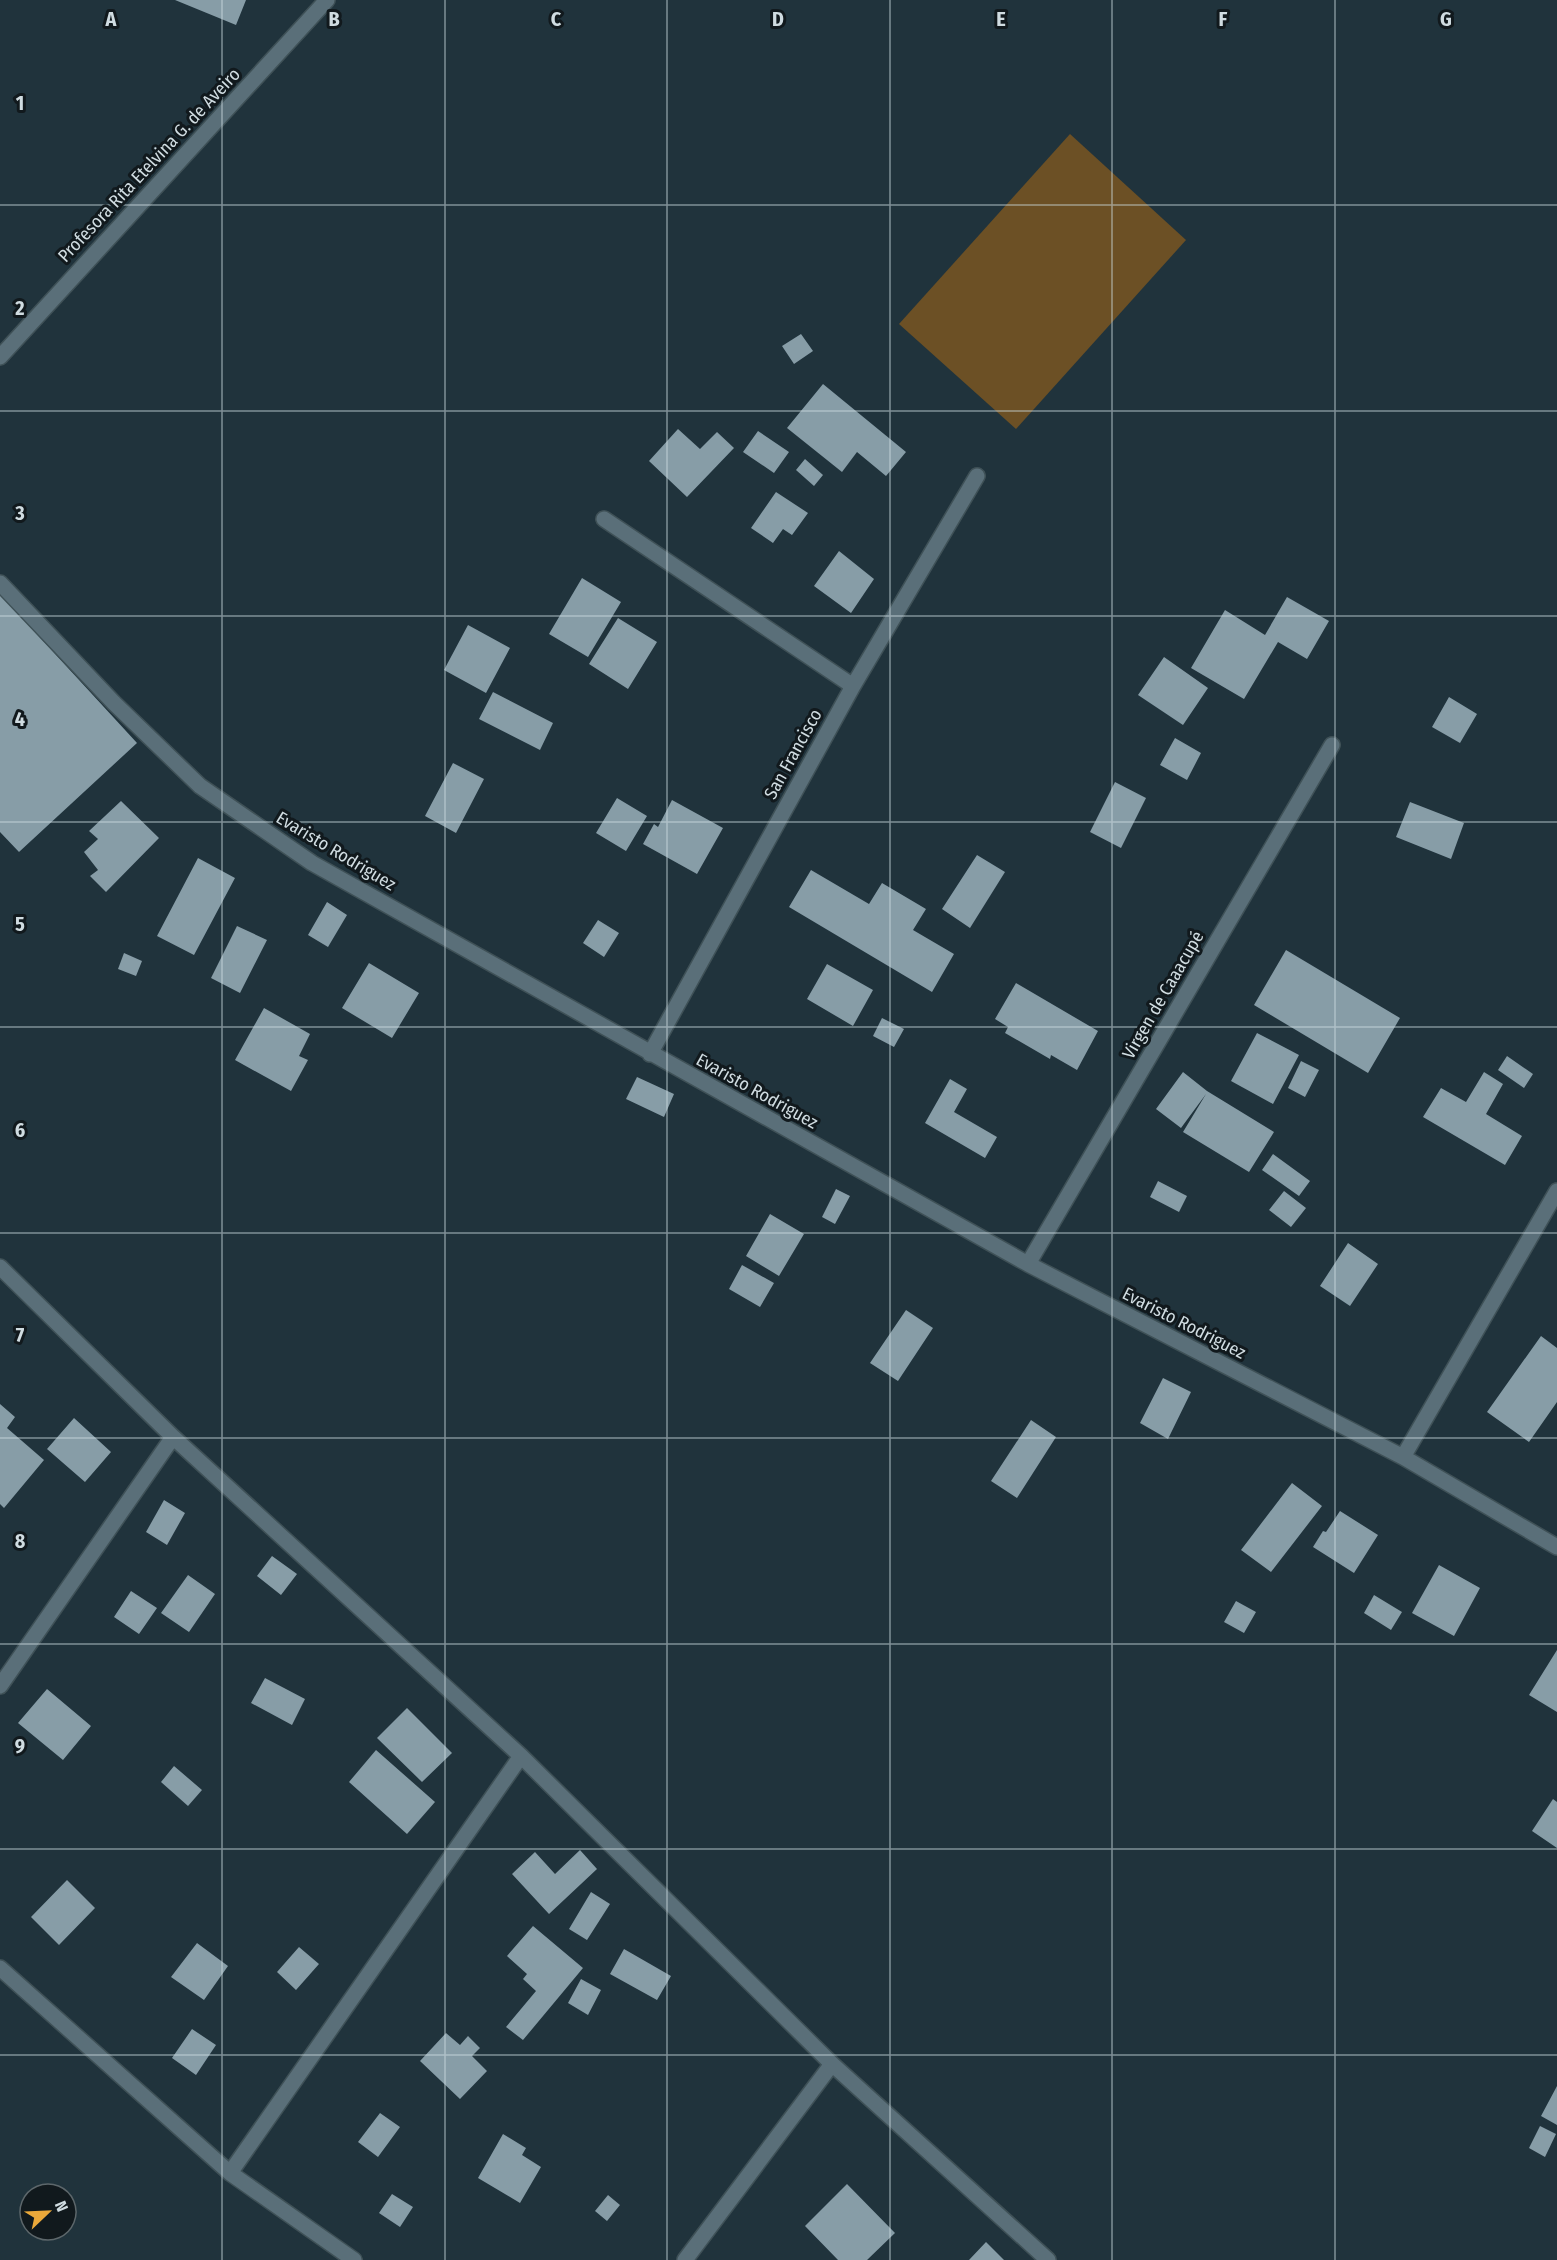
<svg xmlns="http://www.w3.org/2000/svg" width="1557" height="2260" viewBox="0 0 1557 2260" font-family="'Fira Sans Condensed',sans-serif">
	<style>
		.green { fill: #6c5025 }
		.building { fill: #879da7 }
		.lines { fill: none; stroke-linecap: round; stroke-linejoin: round }
		.street-casing { stroke: #3f5157; stroke-width: 18 }
		.secondary-casing { stroke: #3f5157; stroke-width: 18 }
		.street { stroke: #5a6f79; stroke-width: 15 }
		.secondary { stroke: #5a6f79; stroke-width: 15 }
		.grid { fill: none; stroke: #d0dce1; stroke-width: 1.5; stroke-opacity: 0.55 }
		.labels { text-anchor: middle; dominant-baseline: central; stroke-width: 6; stroke-linejoin: round; paint-order: stroke }
		.street-label { font-size: 18px; fill: #d0dce1; stroke: #11191d }
		.grid-label { font-size: 20px; text-anchor: middle; font-weight: bold; fill: #d0dce1; stroke: #11191d; stroke-width: 6; stroke-linejoin: round; paint-order: stroke }
	</style>
	<rect width="100%" height="100%" fill="#20333c"/>
	<path class="green" d="M 1070,134 L 1186,240 L 1016,429 L 899,324 Z"/>
	<path class="building" d="M 175,0 L 246,0 L 236,25 Z
		M 801,334 L 813,351 L 794,364 L 782,346 Z
		M 823,384 L 906,452 L 886,476 L 857,452 L 842,472 L 787,428 Z
		M 678,429 L 700,449 L 717,432 L 734,448 L 687,497 L 649,461 Z
		M 758,431 L 789,452 L 774,473 L 743,452 Z
		M 805,459 L 823,475 L 814,486 L 796,470 Z
		M 776,492 L 808,513 L 792,535 L 783,529 L 773,543 L 751,528 Z
		M 839,551 L 874,579 L 851,613 L 814,586 Z
		M 582,578 L 621,602 L 588,657 L 549,634 Z
		M 0,594 L 137,743 L 19,852 L 0,832 Z
		M 1287,597 L 1329,621 L 1307,659 L 1278,642 L 1244,699 L 1191,668 L 1225,610 L 1265,635 Z
		M 618,618 L 657,642 L 628,689 L 589,664 Z
		M 468,625 L 510,648 L 486,693 L 444,670 Z
		M 1164,657 L 1208,688 L 1183,725 L 1138,695 Z
		M 493,692 L 553,723 L 540,750 L 479,719 Z
		M 1449,697 L 1477,714 L 1460,743 L 1432,727 Z
		M 1175,738 L 1201,753 L 1187,780 L 1160,765 Z
		M 453,763 L 484,779 L 456,833 L 425,816 Z
		M 1115,782 L 1146,798 L 1121,848 L 1090,832 Z
		M 617,798 L 647,816 L 626,851 L 596,833 Z
		M 672,800 L 723,828 L 697,874 L 643,844 L 654,824 L 658,827 Z
		M 121,801 L 159,838 L 106,892 L 90,876 L 98,870 L 84,852 L 98,839 L 89,831 Z
		M 1410,802 L 1464,823 L 1451,859 L 1396,837 Z
		M 977,855 L 1005,872 L 970,928 L 942,909 Z
		M 198,858 L 235,878 L 194,955 L 157,936 Z
		M 811,870 L 869,904 L 882,883 L 926,909 L 913,930 L 954,954 L 932,992 L 789,907 Z
		M 327,902 L 347,915 L 328,947 L 308,935 Z
		M 598,920 L 619,933 L 604,957 L 583,943 Z
		M 237,926 L 267,940 L 240,993 L 211,978 Z
		M 1286,950 L 1400,1018 L 1368,1073 L 1254,1005 Z
		M 124,953 L 142,961 L 136,976 L 118,969 Z
		M 369,963 L 419,993 L 392,1038 L 342,1008 Z
		M 827,964 L 873,990 L 853,1026 L 807,999 Z
		M 1016,983 L 1098,1031 L 1077,1070 L 1051,1055 L 1050,1059 L 1005,1033 L 1008,1027 L 995,1019 Z
		M 264,1008 L 310,1034 L 299,1056 L 308,1060 L 291,1091 L 235,1060 Z
		M 882,1018 L 904,1029 L 894,1047 L 873,1036 Z
		M 1257,1033 L 1299,1055 L 1273,1104 L 1231,1081 Z
		M 1507,1056 L 1533,1074 L 1524,1088 L 1498,1070 Z
		M 1301,1061 L 1319,1070 L 1305,1097 L 1288,1088 Z
		M 1183,1072 L 1207,1091 L 1274,1132 L 1249,1172 L 1183,1132 L 1206,1094 L 1181,1128 L 1156,1109 Z
		M 1484,1072 L 1503,1084 L 1486,1114 L 1522,1136 L 1505,1165 L 1423,1117 L 1441,1088 L 1466,1102 Z
		M 637,1077 L 674,1094 L 664,1117 L 626,1099 Z
		M 950,1079 L 967,1089 L 954,1112 L 997,1137 L 985,1158 L 925,1123 Z
		M 1273,1154 L 1310,1181 L 1299,1196 L 1262,1170 Z
		M 1158,1181 L 1187,1196 L 1179,1212 L 1150,1197 Z
		M 836,1189 L 850,1196 L 835,1224 L 822,1217 Z
		M 1284,1191 L 1306,1208 L 1291,1227 L 1269,1210 Z
		M 770,1214 L 804,1234 L 779,1276 L 746,1256 Z
		M 1348,1243 L 1378,1264 L 1350,1306 L 1320,1286 Z
		M 742,1265 L 774,1283 L 760,1307 L 729,1289 Z
		M 906,1310 L 933,1328 L 898,1381 L 870,1363 Z
		M 1541,1336 L 1557,1348 L 1557,1402 L 1529,1442 L 1487,1412 Z
		M 1163,1378 L 1191,1392 L 1168,1439 L 1140,1423 Z
		M 0,1404 L 15,1417 L 7,1428 L 44,1460 L 4,1508 L 0,1504 Z
		M 74,1418 L 111,1452 L 85,1482 L 47,1449 Z
		M 1031,1420 L 1056,1437 L 1017,1498 L 991,1481 Z
		M 1292,1483 L 1322,1506 L 1271,1572 L 1241,1550 Z
		M 164,1500 L 185,1513 L 167,1545 L 146,1532 Z
		M 1340,1511 L 1378,1535 L 1354,1573 L 1313,1547 L 1323,1531 L 1326,1532 Z
		M 272,1556 L 297,1574 L 281,1595 L 257,1576 Z
		M 1439,1565 L 1480,1588 L 1454,1636 L 1412,1613 Z
		M 188,1575 L 215,1594 L 189,1632 L 161,1613 Z
		M 131,1591 L 157,1608 L 139,1634 L 114,1617 Z
		M 1374,1595 L 1402,1612 L 1391,1630 L 1364,1613 Z
		M 1236,1601 L 1256,1612 L 1244,1633 L 1224,1622 Z
		M 1557,1650 L 1557,1712 L 1529,1695 Z
		M 265,1678 L 305,1699 L 292,1725 L 251,1703 Z
		M 47,1689 L 91,1726 L 63,1760 L 18,1723 Z
		M 407,1708 L 452,1753 L 422,1782 L 377,1738 Z
		M 376,1750 L 435,1802 L 407,1834 L 349,1782 Z
		M 174,1766 L 202,1790 L 188,1806 L 161,1782 Z
		M 1553,1799 L 1557,1802 L 1557,1848 L 1532,1831 Z
		M 580,1850 L 597,1869 L 549,1914 L 512,1874 L 535,1852 L 555,1874 Z
		M 67,1880 L 95,1908 L 59,1945 L 31,1917 Z
		M 591,1892 L 610,1904 L 587,1940 L 569,1929 Z
		M 533,1926 L 583,1968 L 523,2040 L 506,2027 L 536,1991 L 523,1979 L 527,1974 L 507,1956 Z
		M 197,1943 L 228,1966 L 204,2000 L 171,1977 Z
		M 299,1947 L 319,1964 L 296,1990 L 277,1972 Z
		M 624,1949 L 671,1976 L 657,2000 L 610,1974 Z
		M 581,1979 L 601,1990 L 588,2015 L 568,2003 Z
		M 192,2029 L 216,2045 L 196,2075 L 172,2058 Z
		M 446,2033 L 460,2045 L 468,2036 L 480,2048 L 472,2056 L 487,2071 L 460,2099 L 420,2061 Z
		M 1557,2086 L 1557,2125 L 1541,2116 Z
		M 380,2113 L 400,2127 L 378,2157 L 358,2142 Z
		M 1540,2126 L 1556,2134 L 1545,2157 L 1529,2148 Z
		M 503,2134 L 526,2148 L 522,2155 L 541,2167 L 520,2203 L 478,2178 Z
		M 847,2184 L 895,2233 L 867,2260 L 838,2260 L 805,2226 Z
		M 392,2194 L 413,2207 L 400,2227 L 379,2213 Z
		M 608,2195 L 620,2205 L 607,2221 L 595,2211 Z
		M 986,2242 L 1004,2260 L 969,2260 Z"/>
	<g class="lines">
		<g class="street-casing">
			<path id="street" d="M 604,519 L 853,686
				M 0,583 L 114,703 L 200,786 L 312,863 L 1028,1264 L 1403,1457 L 1557,1547
				M 650,1054 L 853,686 L 977,476
				M 1028,1264 L 1332,745
				M 0,1267 L 173,1437 L 0,1686
				M 173,1437 L 521,1756 L 832,2064 L 1048,2260
				M 1403,1457 L 1557,1191
				M 0,1968 L 230,2173 L 354,2260
				M 230,2173 L 521,1756
				M 685,2260 L 832,2064"/>
		</g>
		<g class="secondary-casing">
			<path id="secondary" d="M 0,357 L 327,0"/>
		</g>
		<use href="#street" class="street"/>
		<use href="#secondary" class="secondary"/>
	</g>
	<path class="grid" d="M 222,0 L 222,2260M 445,0 L 445,2260M 667,0 L 667,2260M 890,0 L 890,2260M 1112,0 L 1112,2260M 1335,0 L 1335,2260M 0,205 L 1557,205M 0,411 L 1557,411M 0,616 L 1557,616M 0,822 L 1557,822M 0,1027 L 1557,1027M 0,1233 L 1557,1233M 0,1438 L 1557,1438M 0,1644 L 1557,1644M 0,1849 L 1557,1849M 0,2055 L 1557,2055"/>
	<g class="labels">
		<g class="street-label">
			<text transform="translate(149 165) rotate(-47)">Profesora Rita Etelvina G. de Aveiro</text>
			<text transform="translate(793 754) rotate(-61)">San Francisco</text>
			<text transform="translate(336 851) rotate(31)">Evaristo Rodriguez</text>
			<text transform="translate(1163 995) rotate(-60)">Virgen de Caaacupé</text>
			<text transform="translate(757 1091) rotate(29)">Evaristo Rodriguez</text>
			<text transform="translate(1184 1323) rotate(27)">Evaristo Rodriguez</text>
		</g>
	</g>
	<g class="grid-label">
		<text x="111" y="26">A</text>
		<text x="334" y="26">B</text>
		<text x="556" y="26">C</text>
		<text x="778" y="26">D</text>
		<text x="1001" y="26">E</text>
		<text x="1223" y="26">F</text>
		<text x="1446" y="26">G</text>
		<text x="20" y="110">1</text>
		<text x="20" y="315">2</text>
		<text x="20" y="520">3</text>
		<text x="20" y="726">4</text>
		<text x="20" y="931">5</text>
		<text x="20" y="1137">6</text>
		<text x="20" y="1342">7</text>
		<text x="20" y="1548">8</text>
		<text x="20" y="1753">9</text>
	</g>
	<g transform="translate(48 2212) rotate(67)"><circle r="28" fill="#11191d" stroke="#5d676b" stroke-width="1.5"/>
	<path d="M0-4.5L10 22L0 15L-10 22Z" fill="#eca93a"/>
	<text y="-9" font-size="16" font-weight="bold" text-anchor="middle" fill="#d0dce1">N</text>
	</g>
</svg>
